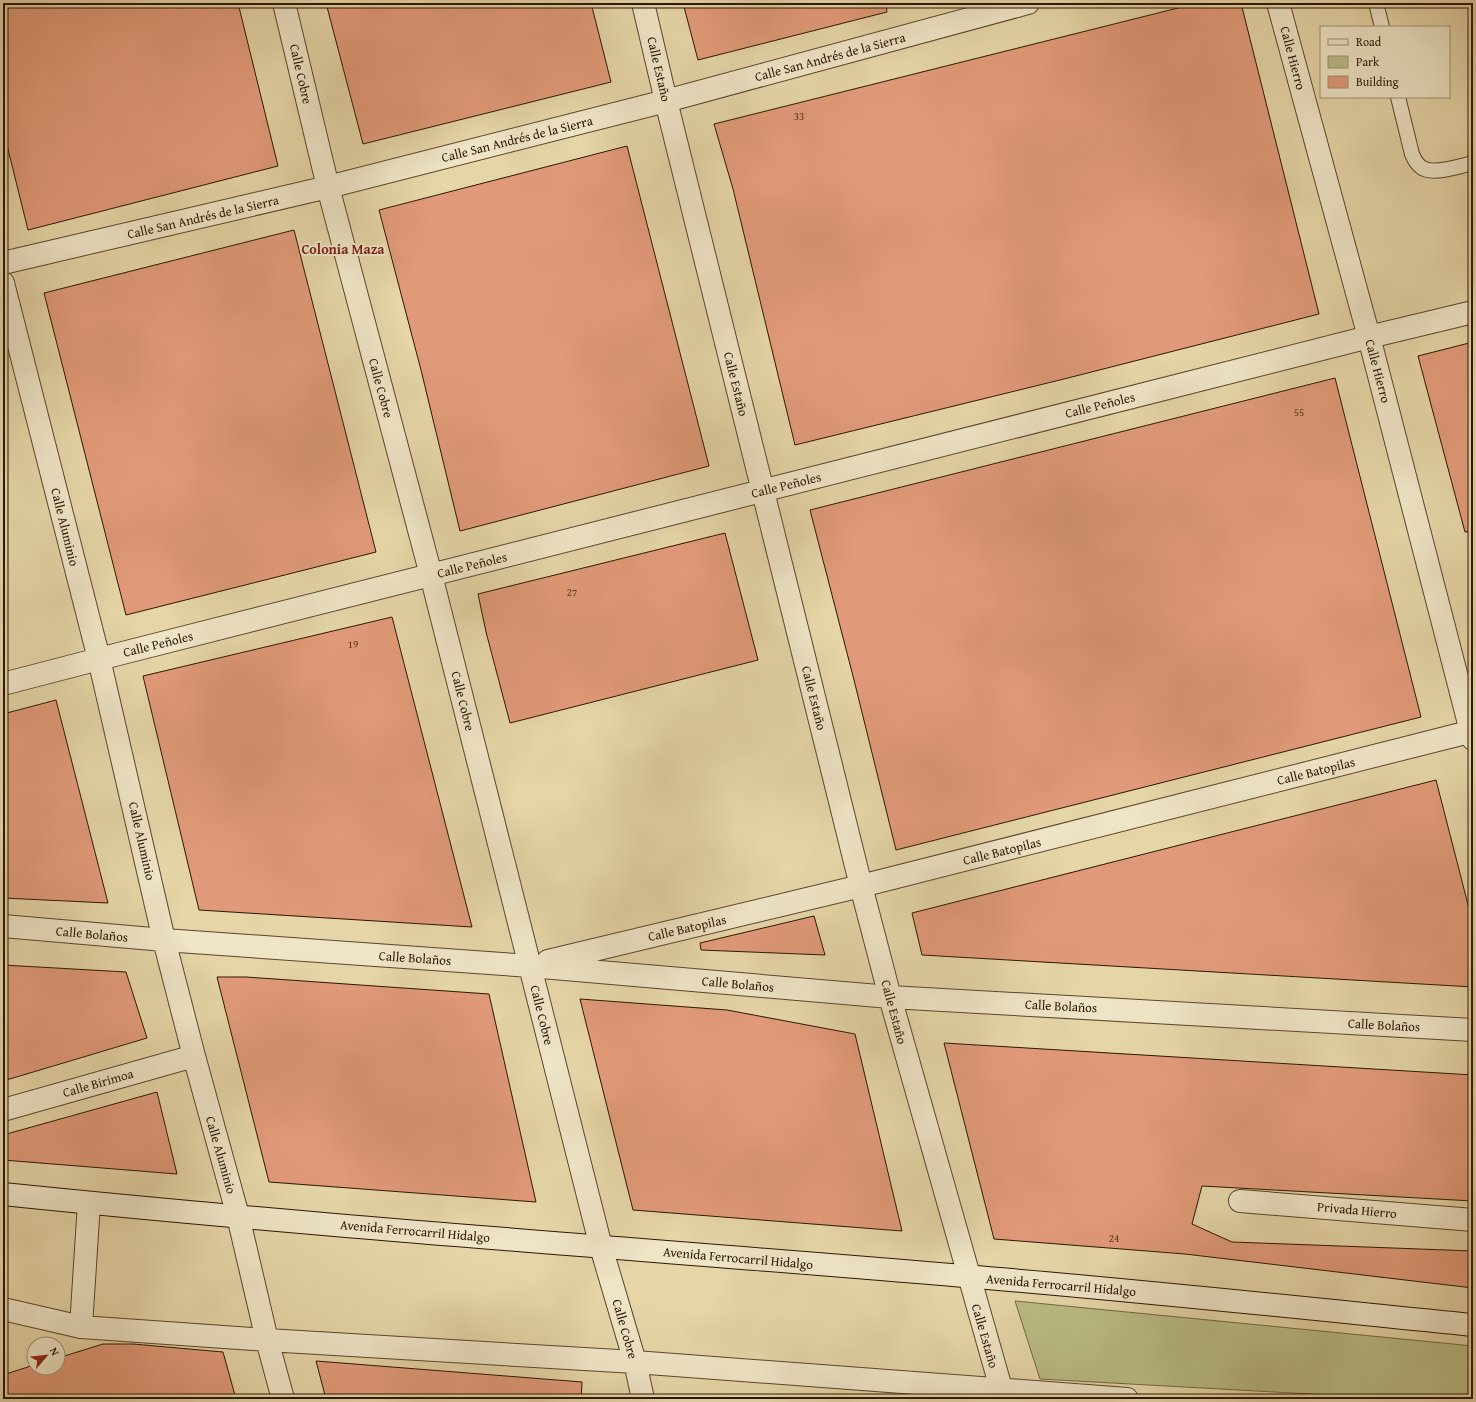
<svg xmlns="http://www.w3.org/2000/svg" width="1476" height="1402" viewBox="0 0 1476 1402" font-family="'Gentium Book Plus',serif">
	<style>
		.green { fill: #b9bc84; stroke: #726944 }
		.building { fill: #e19a79; stroke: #2c1604 }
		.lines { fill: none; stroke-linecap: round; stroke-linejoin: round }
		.service-casing { stroke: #5a462d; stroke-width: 16 }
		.minor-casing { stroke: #5a462d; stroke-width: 24 }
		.tertiary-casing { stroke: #5a462d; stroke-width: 24 }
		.secondary-casing { stroke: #2c1604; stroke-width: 24 }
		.service { stroke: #eee4c6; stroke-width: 14 }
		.minor { stroke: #eee4c6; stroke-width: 22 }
		.tertiary { stroke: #eee4c6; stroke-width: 22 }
		.secondary { stroke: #eee4c6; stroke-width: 22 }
		.labels { text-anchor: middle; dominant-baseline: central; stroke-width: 4; stroke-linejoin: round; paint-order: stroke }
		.number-label { font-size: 11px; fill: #593721 }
		.street-label { font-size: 13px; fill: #2c1604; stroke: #eee4c6 }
		.neighbourhood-label { font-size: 14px; font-weight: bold; fill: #7a1f14; stroke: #eee4c6 }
	</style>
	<rect width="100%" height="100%" fill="#e5d5a7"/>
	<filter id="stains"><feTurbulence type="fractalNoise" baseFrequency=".005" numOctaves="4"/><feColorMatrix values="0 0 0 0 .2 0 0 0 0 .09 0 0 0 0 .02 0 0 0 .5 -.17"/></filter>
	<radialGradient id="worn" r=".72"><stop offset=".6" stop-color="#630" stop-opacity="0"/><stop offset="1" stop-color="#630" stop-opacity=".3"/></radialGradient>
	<path class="green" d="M 1015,1301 L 1473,1346 L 1473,1399 L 1401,1399 L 1040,1379 Z"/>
	<path class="building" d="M 3,3 L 238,3 L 278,166 L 28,230 L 3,129 Z
		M 326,3 L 591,3 L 611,82 L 363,144 Z
		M 683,3 L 886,3 L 887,12 L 698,60 Z
		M 1198,3 L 1241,3 L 1319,314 L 1064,379 L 795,445 L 733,189 L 714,124 Z
		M 627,146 L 709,466 L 460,531 L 421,370 L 379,210 Z
		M 294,230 L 376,552 L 126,615 L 44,293 Z
		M 1473,342 L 1473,531 L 1465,532 L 1418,356 Z
		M 1335,378 L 1421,717 L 896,850 L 854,680 L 810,510 Z
		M 725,533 L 758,660 L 510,723 L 486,632 L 478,594 Z
		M 392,617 L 472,927 L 199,910 L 143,676 Z
		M 56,700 L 108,903 L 3,898 L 3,714 Z
		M 1436,780 L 1473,924 L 1473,987 L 922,955 L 912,913 Z
		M 814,916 L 825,955 L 701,950 L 700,943 Z
		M 3,965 L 126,972 L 147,1038 L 3,1081 Z
		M 217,977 L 246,977 L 489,994 L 536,1202 L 269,1182 Z
		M 580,999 L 727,1010 L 855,1034 L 902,1231 L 633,1210 Z
		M 944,1043 L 1473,1075 L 1473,1201 L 1202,1186 L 1192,1224 L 1232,1242 L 1473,1251 L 1473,1288 L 1185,1254 L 994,1239 Z
		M 157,1092 L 177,1174 L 3,1160 L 3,1135 Z
		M 103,1344 L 133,1344 L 223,1352 L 236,1399 L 3,1399 L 3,1375 L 34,1365 L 34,1368 L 58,1368 L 58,1358 Z
		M 316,1361 L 582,1382 L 581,1399 L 326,1399 Z"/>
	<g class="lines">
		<g class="service-casing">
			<path id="service" d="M 1376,3 L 1382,27
				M 1398,97 L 1412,154 C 1414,159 1417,164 1421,167 C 1432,176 1460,166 1473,163"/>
		</g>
		<g class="minor-casing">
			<path id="minor" d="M 284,3 L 328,187 L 431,575 L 601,1247 L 635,1362 L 643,1399
				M 643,3 L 666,101 L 861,886 L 890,997 L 1004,1399
				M 3,263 L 328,187 L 666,101 L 1028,3
				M 3,283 L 99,659 L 164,940 L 194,1056 L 238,1216 L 267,1340 L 283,1399
				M 3,684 L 99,659 L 1369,337 L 1473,312
				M 3,926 L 164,940 L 530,966 L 890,997 L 1473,1030
				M 548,961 L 861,886 L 1473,731
				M 3,1110 L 194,1056
				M 1240,1201 L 1473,1220
				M 3,1309 L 81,1327 L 267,1340 L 635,1362 L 1127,1399
				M 81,1327 L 89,1203"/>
		</g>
		<g class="tertiary-casing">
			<path id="tertiary" d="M 1278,3 L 1369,337 L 1473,739"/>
		</g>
		<g class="secondary-casing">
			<path id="secondary" d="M 3,1194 C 323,1227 643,1249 964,1276 C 1134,1290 1303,1308 1473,1325"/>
		</g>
		<use href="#service" class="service"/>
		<use href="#minor" class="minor"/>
		<use href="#tertiary" class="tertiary"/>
		<use href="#secondary" class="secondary"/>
	</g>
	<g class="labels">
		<g class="number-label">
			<text x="799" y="116">33</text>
			<text x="1299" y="412">55</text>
			<text x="572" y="592">27</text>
			<text x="353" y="644">19</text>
			<text x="1114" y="1238">24</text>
		</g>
		<g class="street-label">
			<text transform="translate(830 57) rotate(-15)">Calle San Andrés de la Sierra</text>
			<text transform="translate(1293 58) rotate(75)">Calle Hierro</text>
			<text transform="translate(659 69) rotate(77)">Calle Estaño</text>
			<text transform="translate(301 74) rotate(77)">Calle Cobre</text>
			<text transform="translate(517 139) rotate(-14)">Calle San Andrés de la Sierra</text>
			<text transform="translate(203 217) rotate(-13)">Calle San Andrés de la Sierra</text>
			<text transform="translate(1378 371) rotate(75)">Calle Hierro</text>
			<text transform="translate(736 384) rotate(76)">Calle Estaño</text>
			<text transform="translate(381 388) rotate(75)">Calle Cobre</text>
			<text transform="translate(1100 405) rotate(-14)">Calle Peñoles</text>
			<text transform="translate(786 485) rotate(-14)">Calle Peñoles</text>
			<text transform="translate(65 527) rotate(76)">Calle Aluminio</text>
			<text transform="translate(472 565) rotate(-14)">Calle Peñoles</text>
			<text transform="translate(158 644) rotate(-14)">Calle Peñoles</text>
			<text transform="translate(814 698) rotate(76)">Calle Estaño</text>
			<text transform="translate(463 701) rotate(76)">Calle Cobre</text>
			<text transform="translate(1316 771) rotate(-14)">Calle Batopilas</text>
			<text transform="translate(142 841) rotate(77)">Calle Aluminio</text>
			<text transform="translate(1002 851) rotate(-14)">Calle Batopilas</text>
			<text transform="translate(687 928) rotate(-13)">Calle Batopilas</text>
			<text transform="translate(92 934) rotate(5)">Calle Bolaños</text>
			<text transform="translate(415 958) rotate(4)">Calle Bolaños</text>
			<text transform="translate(738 984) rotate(5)">Calle Bolaños</text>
			<text transform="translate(1061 1006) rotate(3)">Calle Bolaños</text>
			<text transform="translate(894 1012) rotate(75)">Calle Estaño</text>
			<text transform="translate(542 1015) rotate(76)">Calle Cobre</text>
			<text transform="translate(1384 1025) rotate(3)">Calle Bolaños</text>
			<text transform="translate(98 1083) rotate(-16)">Calle Birimoa</text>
			<text transform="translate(221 1155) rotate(74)">Calle Aluminio</text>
			<text transform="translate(1357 1210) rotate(5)">Privada Hierro</text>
			<text transform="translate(415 1231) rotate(5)">Avenida Ferrocarril Hidalgo</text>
			<text transform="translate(738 1258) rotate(5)">Avenida Ferrocarril Hidalgo</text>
			<text transform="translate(1061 1285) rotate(5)">Avenida Ferrocarril Hidalgo</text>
			<text transform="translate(625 1329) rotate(74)">Calle Cobre</text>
			<text transform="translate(985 1336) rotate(74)">Calle Estaño</text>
		</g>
		<g class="neighbourhood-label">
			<text x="343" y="249">Colonia Maza</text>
		</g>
	</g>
	<rect width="1476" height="1402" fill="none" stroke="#e5d5a7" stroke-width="16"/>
	<rect x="4" y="4" width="1468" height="1394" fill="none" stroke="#2c1604" stroke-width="2"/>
	<rect x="8" y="8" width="1460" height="1386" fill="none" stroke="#2c1604"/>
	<rect x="1320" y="26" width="130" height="72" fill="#eee4c6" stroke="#a09278"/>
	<rect x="1328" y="39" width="20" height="6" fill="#eee4c6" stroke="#a09278"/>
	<text x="1356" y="46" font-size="12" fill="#2c1604">Road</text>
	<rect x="1328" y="56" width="20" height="12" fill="#b9bc84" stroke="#a09278"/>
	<text x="1356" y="66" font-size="12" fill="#2c1604">Park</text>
	<rect x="1328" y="76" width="20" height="12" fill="#e19a79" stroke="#a09278"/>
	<text x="1356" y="86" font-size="12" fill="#2c1604">Building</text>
	<g transform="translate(46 1356) rotate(62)"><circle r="19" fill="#eee4c6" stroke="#a09278"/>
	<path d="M0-3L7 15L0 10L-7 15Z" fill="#8f2418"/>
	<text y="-6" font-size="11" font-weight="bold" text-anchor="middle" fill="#2c1604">N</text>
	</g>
	<rect width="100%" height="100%" filter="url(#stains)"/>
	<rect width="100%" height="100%" fill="url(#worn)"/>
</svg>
